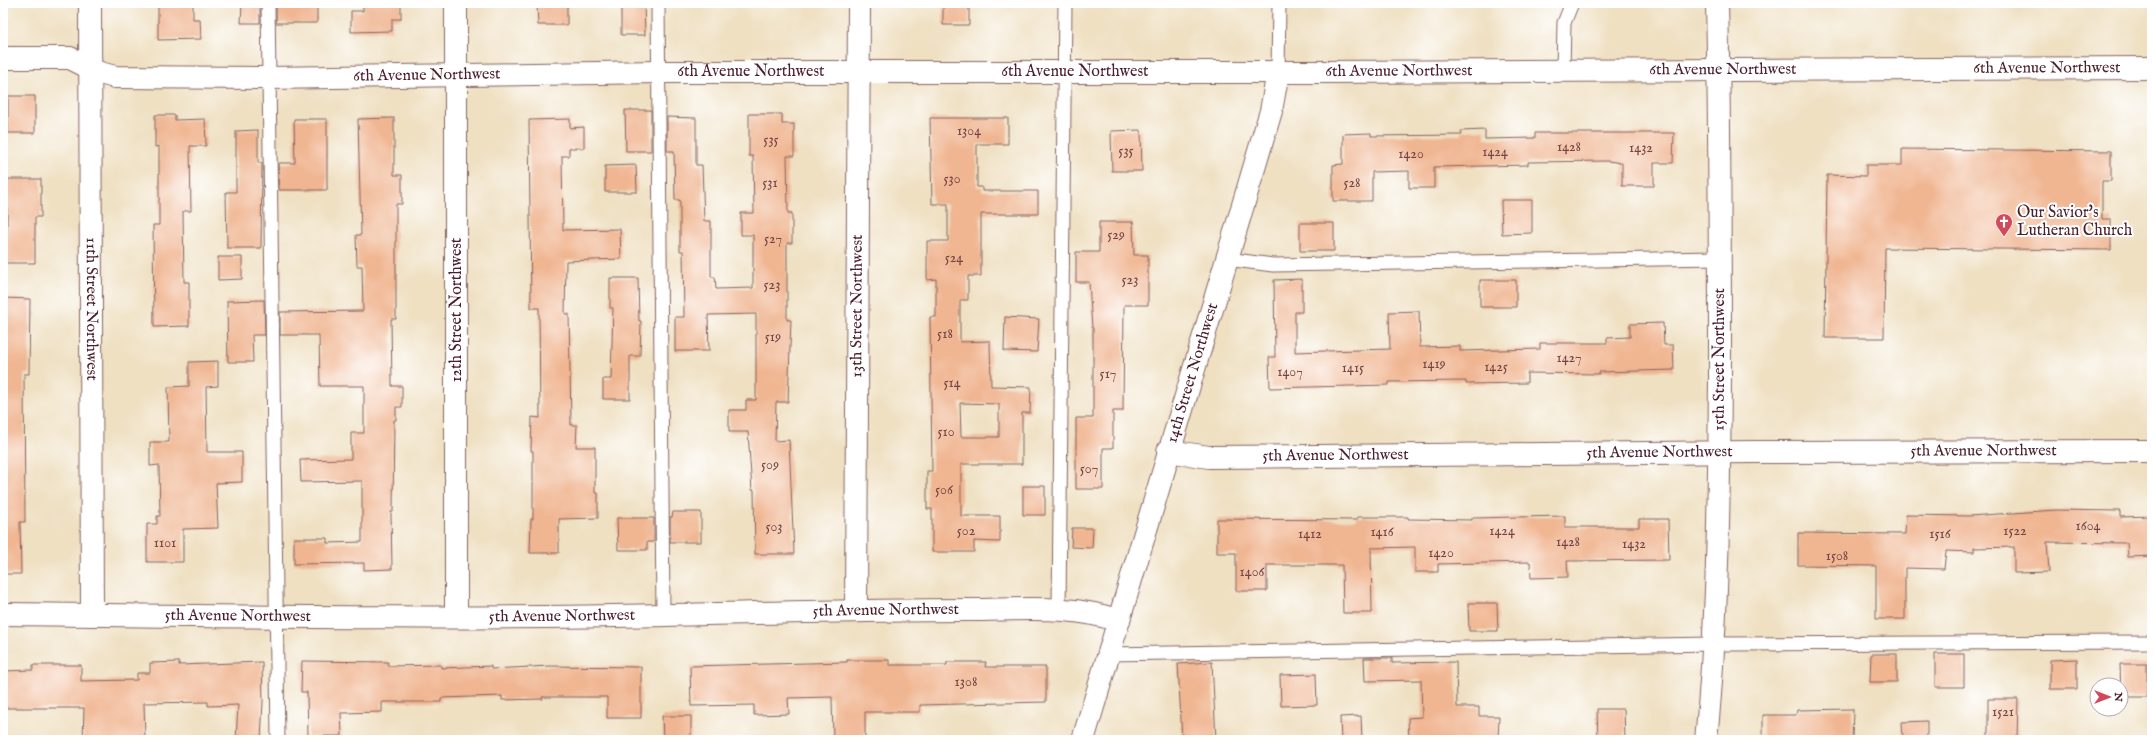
<svg xmlns="http://www.w3.org/2000/svg" width="2155" height="743" viewBox="0 0 2155 743" font-family="'IM FELL English',serif">
	<style>
		.building { fill: #f0b591; fill-rule: evenodd }
		.lines { fill: none; stroke-linecap: round; stroke-linejoin: round }
		.service-casing { stroke: #846360; stroke-width: 15 }
		.minor-casing { stroke: #846360; stroke-width: 24 }
		.service { stroke: #fff; stroke-width: 13 }
		.minor { stroke: #fff; stroke-width: 22 }
		.labels { text-anchor: middle; dominant-baseline: central; stroke-width: 4; stroke-linejoin: round; paint-order: stroke }
		.number-label { font-size: 14px; fill: #744444 }
		.street-label { font-size: 16px; fill: #4a1f2b; stroke: #fff }
		.poi-label { font-size: 16px; fill: #4a1f2b; stroke: #fff; text-anchor: start }
	</style>
	<rect width="100%" height="100%" fill="#fff"/>
	<filter id="ink" filterUnits="userSpaceOnUse"><feTurbulence type="fractalNoise" baseFrequency=".025" numOctaves="2"/><feDisplacementMap in="SourceGraphic" scale="8" xChannelSelector="R" yChannelSelector="G"/><feConvolveMatrix kernelMatrix="1 2 1 2 8 2 1 2 1" color-interpolation-filters="sRGB"/></filter>
	<filter id="wash" filterUnits="userSpaceOnUse"><feTurbulence type="fractalNoise" baseFrequency=".012" numOctaves="4" result="noise"/><feDisplacementMap in="SourceGraphic" scale="16" xChannelSelector="R" yChannelSelector="G"/><feGaussianBlur stdDeviation="0.9" result="paint"/><feColorMatrix in="noise" values="0 0 0 0 0 0 0 0 0 0 0 0 0 0 0 0 0 1.4 0 .05"/><feComposite in="paint" operator="in"/></filter>
	<g filter="url(#wash)">
		<rect width="100%" height="100%" fill="#efe0c2"/>
		<g id="blocks">
			<path class="building" d="M 158,3 L 193,3 L 193,19 L 200,19 L 201,39 L 158,40 Z
				M 242,3 L 260,3 L 260,23 L 241,23 Z
				M 276,3 L 317,3 L 317,23 L 276,23 Z
				M 363,3 L 401,3 L 401,19 L 392,19 L 392,31 L 351,32 L 351,11 L 363,11 Z
				M 537,3 L 567,3 L 567,25 L 538,25 Z
				M 621,3 L 644,3 L 645,35 L 621,35 Z
				M 943,3 L 969,3 L 969,25 L 943,25 Z
				M 8,96 L 35,96 L 35,133 L 8,133 Z
				M 625,110 L 651,110 L 651,151 L 626,151 Z
				M 749,114 L 782,114 L 782,124 L 794,124 L 794,156 L 787,156 L 788,213 L 792,213 L 792,243 L 787,243 L 787,320 L 791,320 L 788,402 L 776,402 L 775,441 L 789,440 L 794,554 L 755,554 L 754,490 L 752,490 L 748,432 L 729,432 L 729,410 L 746,410 L 746,400 L 756,400 L 756,314 L 708,315 L 709,351 L 675,351 L 675,317 L 684,317 L 683,251 L 680,251 L 680,200 L 675,200 L 674,151 L 667,151 L 667,117 L 696,118 L 696,165 L 702,165 L 704,221 L 711,221 L 711,277 L 715,277 L 716,289 L 753,288 L 753,235 L 741,235 L 741,213 L 754,213 L 753,156 L 749,156 Z
				M 155,115 L 175,115 L 175,120 L 205,119 L 206,146 L 190,146 L 191,211 L 183,211 L 184,282 L 189,282 L 189,326 L 154,327 L 153,225 L 159,225 L 159,146 L 155,147 Z
				M 394,118 L 394,175 L 402,175 L 402,204 L 396,204 L 396,319 L 391,319 L 392,386 L 402,386 L 402,407 L 396,407 L 396,420 L 394,420 L 393,512 L 391,512 L 392,569 L 364,570 L 364,563 L 294,564 L 294,538 L 327,538 L 327,543 L 362,542 L 362,481 L 301,482 L 300,460 L 351,459 L 351,433 L 364,433 L 364,386 L 320,386 L 319,335 L 280,335 L 280,312 L 363,311 L 362,266 L 357,266 L 356,235 L 361,235 L 358,119 Z
				M 930,118 L 1008,118 L 1008,144 L 977,144 L 977,187 L 982,187 L 982,191 L 1038,191 L 1038,214 L 981,214 L 981,276 L 968,276 L 968,300 L 960,300 L 960,342 L 990,341 L 991,386 L 1031,387 L 1030,413 L 1022,413 L 1022,464 L 961,464 L 961,516 L 1000,516 L 1000,542 L 974,541 L 974,552 L 932,552 L 932,509 L 927,509 L 927,471 L 932,471 L 930,317 L 936,317 L 936,279 L 927,280 L 927,241 L 948,241 L 948,204 L 932,204 ZM 960,403 L 999,404 L 999,437 L 961,437 Z
				M 294,119 L 327,119 L 327,190 L 279,190 L 278,163 L 295,163 Z
				M 570,119 L 570,128 L 584,127 L 584,148 L 569,148 L 569,156 L 562,156 L 563,230 L 620,229 L 621,259 L 566,261 L 565,314 L 569,314 L 571,425 L 577,425 L 576,447 L 595,447 L 595,493 L 598,493 L 598,518 L 559,519 L 559,553 L 530,553 L 531,519 L 533,519 L 533,451 L 531,451 L 532,417 L 540,418 L 539,308 L 531,308 L 529,120 Z
				M 258,130 L 258,163 L 262,163 L 261,248 L 227,248 L 226,192 L 236,192 L 236,131 Z
				M 1141,130 L 1142,171 L 1112,171 L 1111,131 Z
				M 1485,130 L 1485,139 L 1535,138 L 1535,133 L 1674,133 L 1673,163 L 1654,163 L 1654,186 L 1622,186 L 1622,163 L 1608,161 L 1528,162 L 1528,165 L 1434,167 L 1434,188 L 1409,188 L 1409,171 L 1372,172 L 1372,201 L 1333,201 L 1333,165 L 1343,164 L 1343,134 L 1371,133 L 1371,136 L 1462,135 L 1461,131 Z
				M 1902,149 L 2111,151 L 2111,181 L 2102,181 L 2102,219 L 2111,219 L 2111,250 L 1885,248 L 1884,338 L 1825,338 L 1827,175 L 1866,176 L 1866,165 L 1902,165 Z
				M 636,165 L 637,192 L 605,192 L 605,166 Z
				M 7,179 L 41,179 L 41,217 L 35,217 L 35,263 L 3,263 L 3,232 L 7,232 Z
				M 1501,200 L 1532,200 L 1532,233 L 1502,234 Z
				M 1099,222 L 1133,222 L 1134,255 L 1148,255 L 1148,305 L 1124,305 L 1123,411 L 1113,411 L 1113,448 L 1103,448 L 1103,489 L 1076,489 L 1076,418 L 1093,418 L 1093,328 L 1092,328 L 1089,282 L 1076,282 L 1076,252 L 1099,252 Z
				M 1300,223 L 1334,223 L 1334,251 L 1300,251 Z
				M 218,257 L 242,257 L 242,279 L 218,280 Z
				M 610,278 L 638,278 L 639,321 L 641,321 L 640,356 L 630,356 L 630,399 L 603,399 L 603,379 L 611,379 L 613,308 L 610,308 Z
				M 1302,279 L 1302,312 L 1295,312 L 1295,352 L 1390,349 L 1389,312 L 1419,311 L 1420,347 L 1460,346 L 1460,351 L 1540,349 L 1540,343 L 1607,343 L 1607,338 L 1630,337 L 1630,324 L 1663,323 L 1664,345 L 1673,345 L 1674,370 L 1599,372 L 1599,374 L 1527,373 L 1527,383 L 1466,384 L 1466,381 L 1389,382 L 1389,385 L 1270,388 L 1269,357 L 1275,357 L 1274,280 Z
				M 1480,280 L 1516,280 L 1516,307 L 1480,307 Z
				M 3,298 L 30,299 L 29,374 L 24,374 L 25,522 L 20,522 L 21,574 L 3,574 Z
				M 264,300 L 265,335 L 252,335 L 253,362 L 228,362 L 227,301 Z
				M 1005,317 L 1039,319 L 1037,352 L 1004,351 Z
				M 218,361 L 218,386 L 206,387 L 207,452 L 242,452 L 242,482 L 216,483 L 218,528 L 183,529 L 183,562 L 147,562 L 147,524 L 157,524 L 157,516 L 160,516 L 159,465 L 150,466 L 150,442 L 169,442 L 168,387 L 189,386 L 189,362 Z
				M 1023,486 L 1045,486 L 1045,515 L 1023,515 Z
				M 2056,510 L 2120,511 L 2120,517 L 2152,516 L 2152,556 L 2128,557 L 2127,543 L 2047,542 L 2049,572 L 2014,573 L 2014,547 L 1974,548 L 1974,552 L 1946,551 L 1944,569 L 1905,568 L 1905,619 L 1876,619 L 1876,566 L 1798,565 L 1798,533 L 1905,534 L 1906,515 L 1969,516 Z
				M 673,512 L 701,512 L 701,542 L 670,542 L 670,517 L 672,517 Z
				M 1565,516 L 1565,527 L 1639,527 L 1639,519 L 1668,519 L 1669,560 L 1567,561 L 1568,577 L 1531,578 L 1530,562 L 1438,564 L 1438,572 L 1415,572 L 1415,547 L 1371,548 L 1372,613 L 1343,613 L 1342,565 L 1267,565 L 1267,591 L 1236,591 L 1236,553 L 1217,553 L 1217,519 L 1357,520 L 1357,517 L 1408,517 L 1408,519 L 1472,520 L 1472,518 Z
				M 617,518 L 654,518 L 654,542 L 647,542 L 647,550 L 618,550 Z
				M 1072,528 L 1093,528 L 1092,548 L 1071,547 Z
				M 1468,603 L 1497,603 L 1498,631 L 1469,631 Z
				M 1871,654 L 1897,654 L 1897,682 L 1870,682 Z
				M 1935,654 L 1964,654 L 1964,687 L 1935,687 Z
				M 1364,658 L 1392,658 L 1392,663 L 1456,662 L 1457,707 L 1479,707 L 1479,716 L 1499,716 L 1498,740 L 1409,740 L 1408,718 L 1422,717 L 1421,680 L 1365,681 Z
				M 2077,659 L 2077,689 L 2050,689 L 2050,660 Z
				M 847,660 L 889,660 L 889,665 L 947,665 L 947,662 L 986,662 L 985,667 L 1046,667 L 1046,702 L 920,705 L 920,712 L 865,712 L 865,740 L 833,740 L 832,697 L 788,698 L 789,714 L 754,715 L 754,705 L 691,706 L 690,666 L 847,662 Z
				M 302,661 L 388,662 L 388,666 L 441,665 L 441,668 L 491,666 L 491,669 L 550,666 L 641,667 L 641,718 L 607,718 L 607,697 L 542,697 L 543,699 L 502,700 L 502,696 L 441,698 L 441,702 L 382,702 L 382,712 L 341,713 L 342,736 L 308,736 L 307,692 L 301,692 Z
				M 179,662 L 179,665 L 262,662 L 263,702 L 261,740 L 236,740 L 238,705 L 208,706 L 208,702 L 144,703 L 145,740 L 83,740 L 84,708 L 3,708 L 3,671 L 33,670 L 33,665 L 81,665 L 81,681 L 137,680 L 137,673 L 150,673 L 150,663 Z
				M 1212,662 L 1216,740 L 1182,740 L 1178,664 Z
				M 2120,664 L 2147,664 L 2147,697 L 2121,697 Z
				M 1316,674 L 1317,705 L 1281,706 L 1280,675 Z
				M 1988,699 L 2018,699 L 2017,740 L 1988,740 Z
				M 1597,709 L 1624,709 L 1625,740 L 1598,740 Z
				M 1853,709 L 1852,740 L 1763,740 L 1763,715 L 1796,715 L 1797,710 Z
				M 662,716 L 691,716 L 691,740 L 663,740 Z
				M 1361,716 L 1362,740 L 1341,740 L 1340,717 Z
				M 1927,721 L 1927,740 L 1903,740 L 1902,722 Z"/>
		</g>
	</g>
	<g filter="url(#ink)">
		<use href="#blocks" fill-opacity="0" stroke="#846360" stroke-width="1"/>
		<g class="lines">
			<g class="service-casing">
				<path id="service" d="M 268,3 L 278,740
					M 658,3 L 663,615
					M 1278,72 L 1279,3
					M 1563,72 L 1564,23 L 1572,3
					M 1227,259 L 1273,265 L 1720,258
					M 1059,610 L 1065,3
					M 1108,654 L 1714,644 L 2152,642"/>
			</g>
			<g class="minor-casing">
				<g id="minor">
					<path id="s1" d="M 90,3 L 92,615"/>
					<path id="s2" d="M 3,58 L 70,58 L 100,73 L 115,77 L 268,78 L 658,72 L 1319,72 L 2152,68"/>
					<path id="s3" d="M 1168,451 L 1209,457 L 1754,452 L 2152,451"/>
					<path id="s4" d="M 856,610 L 859,3"/>
					<path id="s5" d="M 3,614 C 224,616 445,620 666,615 C 767,613 868,610 969,610 C 1019,610 1072,604 1119,621"/>
					<path d="M 456,616 L 456,3"/>
					<path id="s6" d="M 1083,740 L 1227,259 L 1271,111 L 1278,72"/>
					<path id="s7" d="M 1706,740 C 1718,619 1719,498 1720,377 C 1720,253 1720,128 1717,3"/>
				</g>
			</g>
			<use href="#service" class="service"/>
			<use href="#minor" class="minor"/>
		</g>
	</g>
	<defs>
		<g id="church-pin" transform="scale(0.9)"><path d="M0 17L-7.5 6A9.5 9.5 0 1 1 7.5 6Z" fill="#d1495b" stroke="#fff"/><path d="M-1.2-6h2.4v3.5h3.3v2.4h-3.3V6h-2.4V-.1h-3.3v-2.4h3.3Z" fill="#fff"/></g>
	</defs>
	<g fill-rule="evenodd">
		<use href="#church-pin" x="2004" y="222"/>
	</g>
	<g class="labels">
		<g class="number-label">
			<text x="969" y="131">1304</text>
			<text x="771" y="140">535</text>
			<text x="1569" y="147">1428</text>
			<text x="1641" y="148">1432</text>
			<text x="1126" y="151">535</text>
			<text x="1495" y="152">1424</text>
			<text x="1411" y="154">1420</text>
			<text x="952" y="179">530</text>
			<text x="770" y="183">531</text>
			<text x="1352" y="183">528</text>
			<text x="1116" y="235">529</text>
			<text x="773" y="239">527</text>
			<text x="954" y="258">524</text>
			<text x="1130" y="280">523</text>
			<text x="772" y="285">523</text>
			<text x="945" y="334">518</text>
			<text x="773" y="337">519</text>
			<text x="1569" y="358">1427</text>
			<text x="1434" y="364">1419</text>
			<text x="1496" y="367">1425</text>
			<text x="1353" y="368">1415</text>
			<text x="1290" y="372">1407</text>
			<text x="1108" y="374">517</text>
			<text x="952" y="383">514</text>
			<text x="946" y="432">510</text>
			<text x="770" y="465">509</text>
			<text x="1089" y="469">507</text>
			<text x="944" y="490">506</text>
			<text x="2088" y="526">1604</text>
			<text x="774" y="527">503</text>
			<text x="966" y="531">502</text>
			<text x="1502" y="531">1424</text>
			<text x="2015" y="531">1522</text>
			<text x="1382" y="532">1416</text>
			<text x="1310" y="534">1412</text>
			<text x="1940" y="534">1516</text>
			<text x="1568" y="542">1428</text>
			<text x="165" y="543">1101</text>
			<text x="1634" y="544">1432</text>
			<text x="1441" y="553">1420</text>
			<text x="1837" y="556">1508</text>
			<text x="1252" y="572">1406</text>
			<text x="966" y="682">1308</text>
			<text x="2003" y="712">1521</text>
		</g>
		<g class="street-label">
			<text stroke="none"><textPath href="#s2" startOffset="2048">6th Avenue Northwest</textPath></text>
			<text stroke="none"><textPath href="#s2" startOffset="1724">6th Avenue Northwest</textPath></text>
			<text stroke="none"><textPath href="#s2" startOffset="752">6th Avenue Northwest</textPath></text>
			<text stroke="none"><textPath href="#s2" startOffset="1400">6th Avenue Northwest</textPath></text>
			<text stroke="none"><textPath href="#s2" startOffset="1076">6th Avenue Northwest</textPath></text>
			<text stroke="none"><textPath href="#s2" startOffset="428">6th Avenue Northwest</textPath></text>
			<text stroke="none"><textPath href="#s4" startOffset="304">13th Street Northwest</textPath></text>
			<text stroke="none"><textPath href="#s1" startOffset="306">11th Street Northwest</textPath></text>
			<text transform="translate(457 310) rotate(-90)">12th Street Northwest</text>
			<text stroke="none"><textPath href="#s7" startOffset="381">15th Street Northwest</textPath></text>
			<text stroke="none"><textPath href="#s6" startOffset="383">14th Street Northwest</textPath></text>
			<text stroke="none"><textPath href="#s3" startOffset="816">5th Avenue Northwest</textPath></text>
			<text stroke="none"><textPath href="#s3" startOffset="492">5th Avenue Northwest</textPath></text>
			<text stroke="none"><textPath href="#s3" startOffset="168">5th Avenue Northwest</textPath></text>
			<text stroke="none"><textPath href="#s5" startOffset="883">5th Avenue Northwest</textPath></text>
			<text stroke="none"><textPath href="#s5" startOffset="235">5th Avenue Northwest</textPath></text>
			<text stroke="none"><textPath href="#s5" startOffset="559">5th Avenue Northwest</textPath></text>
		</g>
		<g class="poi-label">
			<text x="2017" y="213">Our Savior's<tspan x="2017" dy="18">Lutheran Church</tspan></text>
		</g>
	</g>
	<rect width="2155" height="743" fill="none" stroke="#fff" stroke-width="16"/>
	<g transform="translate(2109 697) rotate(90)"><circle r="19" fill="#ffffff" stroke="#b7a5aa"/>
	<path d="M0-3L7 15L0 10L-7 15Z" fill="#d1495b"/>
	<text y="-6" font-size="11" font-weight="bold" text-anchor="middle" fill="#4a1f2b">N</text>
	</g>
</svg>
